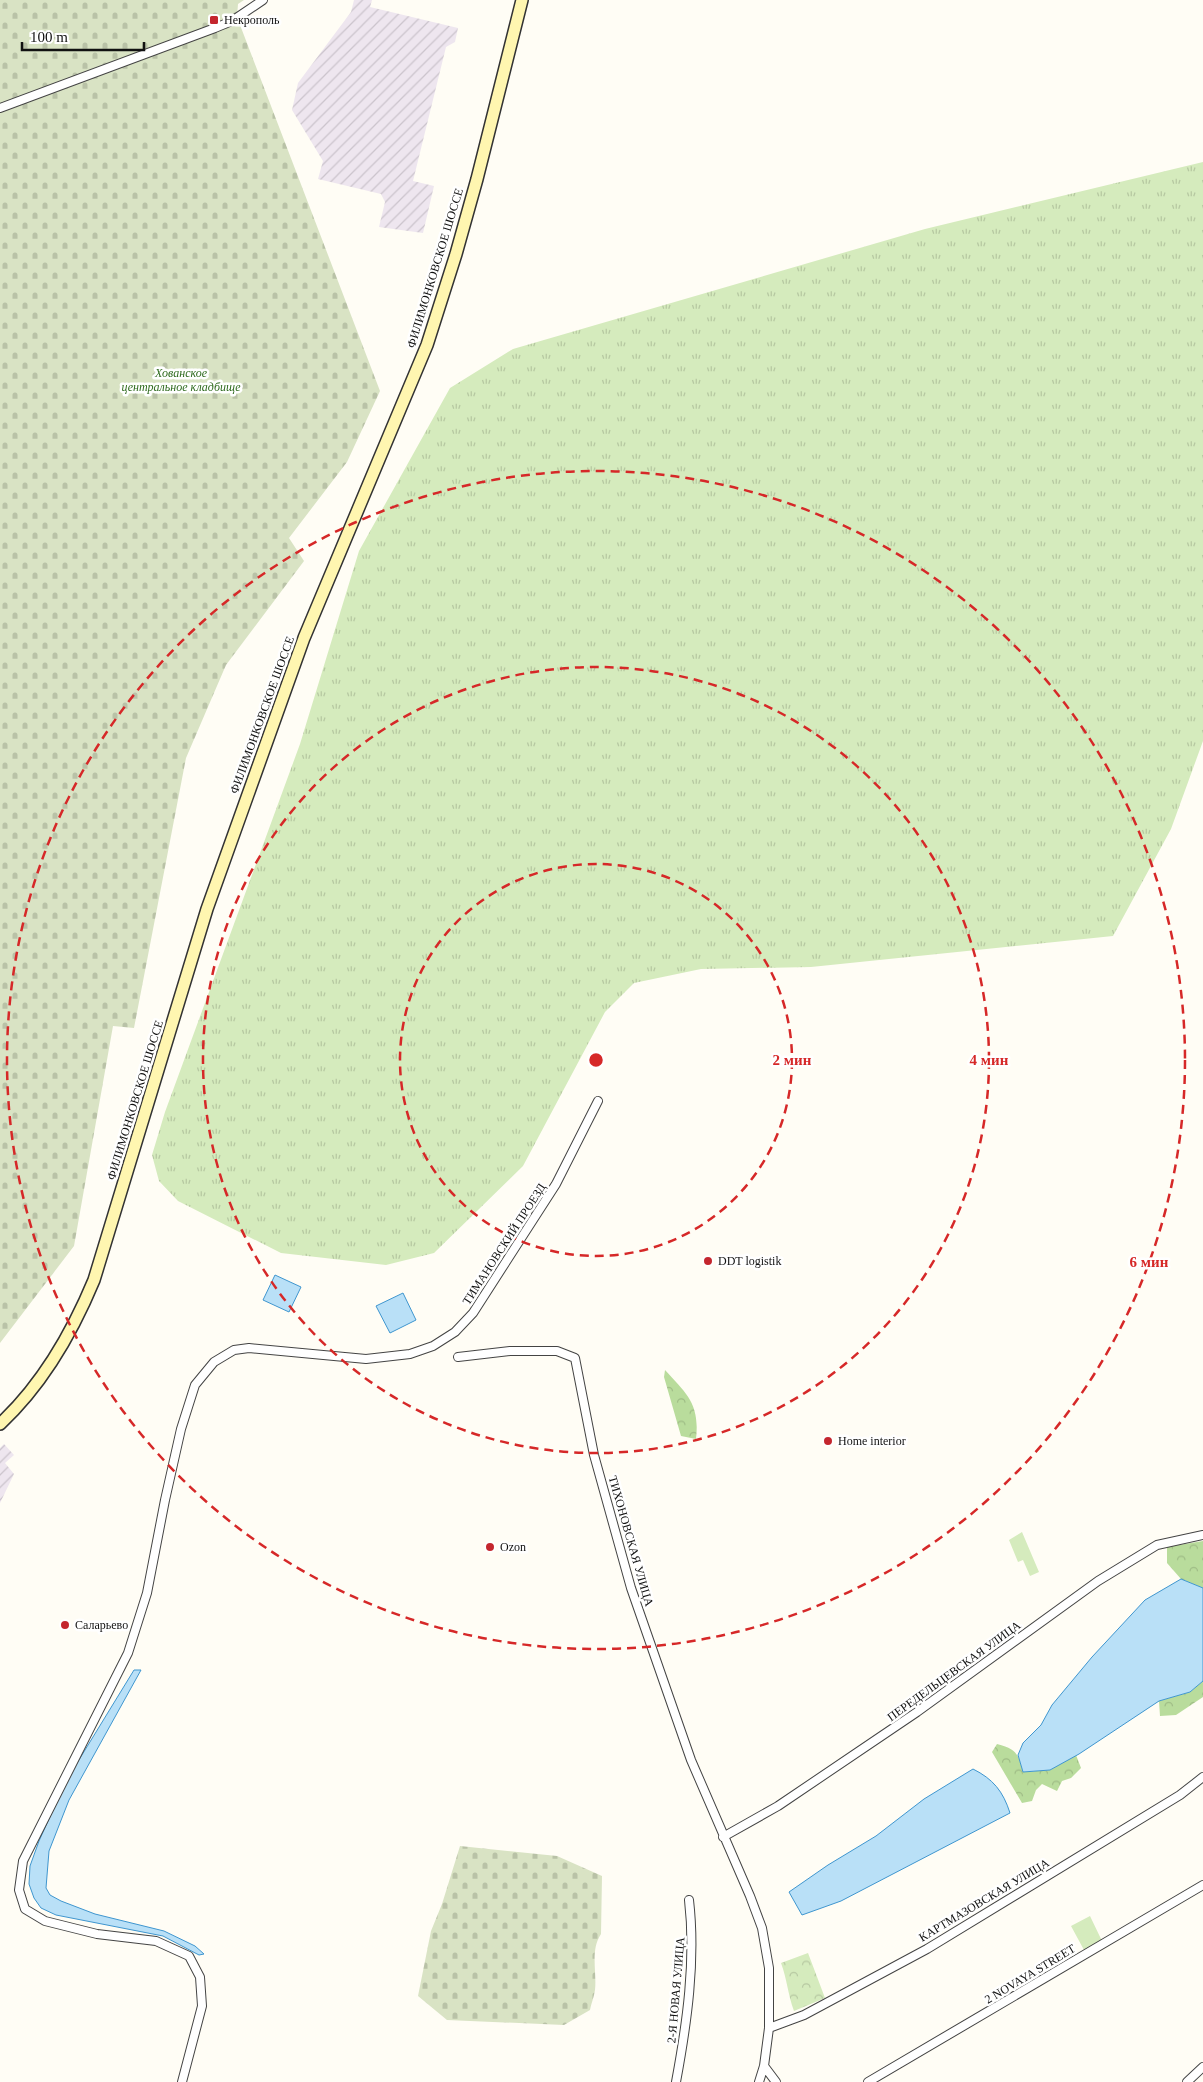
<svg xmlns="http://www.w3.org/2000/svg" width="1203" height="2082" viewBox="0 0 1203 2082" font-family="Georgia,serif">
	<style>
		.industrial { fill: url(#industrial-furrows) }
		.grass { fill: url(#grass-tufts) }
		.forest { fill: url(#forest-crowns) }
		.cemetery { fill: url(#cemetery-stones) }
		.park { fill: url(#park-crowns) }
		.garden { fill: #d5ebbd }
		.water { fill: #b9e0f7; stroke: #3f96cf }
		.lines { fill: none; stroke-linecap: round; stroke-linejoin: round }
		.minor-casing { stroke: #444; stroke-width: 10 }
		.secondary-casing { stroke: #333; stroke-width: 14 }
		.minor { stroke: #fff; stroke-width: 8 }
		.secondary { stroke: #fff6b0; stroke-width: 11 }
		.ring { fill: none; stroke: #d62828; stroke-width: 2.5; stroke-dasharray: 9 6 }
		.poi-dot { fill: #c4262e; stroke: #fff; stroke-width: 2 }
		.labels { text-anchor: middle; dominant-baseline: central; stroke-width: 5; stroke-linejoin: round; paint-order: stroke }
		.poi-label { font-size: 12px; fill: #111; stroke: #fff; text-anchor: start }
		.street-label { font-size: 12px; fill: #111; stroke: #fff }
		.park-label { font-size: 12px; font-style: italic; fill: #2f6b1f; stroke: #fff }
		.centre { fill: #d62828; stroke: #fff; stroke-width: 2.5 }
		.ring-label { font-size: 15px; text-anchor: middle; font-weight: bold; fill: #d62828; stroke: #fff; stroke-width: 5; stroke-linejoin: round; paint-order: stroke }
	</style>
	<defs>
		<pattern id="industrial-furrows" width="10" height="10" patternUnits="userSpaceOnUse" patternTransform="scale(1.25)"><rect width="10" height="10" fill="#eee6ef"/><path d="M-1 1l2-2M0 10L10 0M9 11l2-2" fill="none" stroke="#cbc4cc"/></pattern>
		<pattern id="grass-tufts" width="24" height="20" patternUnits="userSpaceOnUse" patternTransform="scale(1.25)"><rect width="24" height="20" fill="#d5ebbd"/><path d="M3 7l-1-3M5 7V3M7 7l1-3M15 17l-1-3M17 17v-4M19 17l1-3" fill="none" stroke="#b6c8a1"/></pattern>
		<pattern id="forest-crowns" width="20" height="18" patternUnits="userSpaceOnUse" patternTransform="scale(1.25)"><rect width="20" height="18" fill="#b9dc9c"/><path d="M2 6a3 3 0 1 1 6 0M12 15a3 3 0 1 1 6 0" fill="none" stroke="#9ebc85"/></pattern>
		<pattern id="cemetery-stones" width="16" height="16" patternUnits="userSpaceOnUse" patternTransform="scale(1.25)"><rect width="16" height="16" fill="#d9e3c4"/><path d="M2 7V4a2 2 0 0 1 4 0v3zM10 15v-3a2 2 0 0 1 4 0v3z" fill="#b9c2a7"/></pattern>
		<pattern id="park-crowns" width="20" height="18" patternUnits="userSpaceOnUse" patternTransform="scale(1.25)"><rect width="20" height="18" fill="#d5ebbd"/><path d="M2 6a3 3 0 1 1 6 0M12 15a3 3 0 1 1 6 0" fill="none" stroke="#b6c8a1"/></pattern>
	</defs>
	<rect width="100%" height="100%" fill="#fffdf5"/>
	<path class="industrial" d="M 354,0 L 372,0 L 370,7 L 458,28 L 455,42 L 446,47 L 413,181 L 434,186 L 423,233 L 379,227 L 385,202 L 381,194 L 318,179 L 323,161 L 292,110 L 298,83 L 351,12 Z
		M 4,1444 L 14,1455 L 5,1463 L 14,1474 L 0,1503 L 0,1448 Z"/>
	<path class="grass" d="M 1203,162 L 1203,741 L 1171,829 L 1113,936 L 811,967 L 701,969 L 634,983 L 605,1012 L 523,1166 L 434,1253 L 386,1265 L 281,1253 L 178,1201 L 159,1181 L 152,1155 L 165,1112 L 300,744 L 359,551 L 450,388 L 513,349 L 925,229 Z"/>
	<path class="forest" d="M 665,1370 C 687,1394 700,1404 696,1439 L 681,1436 L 664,1377 Z
		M 1203,1541 L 1203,1588 L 1181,1579 L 1167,1563 L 1167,1547 Z
		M 1203,1681 L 1203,1697 L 1176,1715 L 1160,1716 L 1159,1701 L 1190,1692 Z
		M 997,1744 C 1017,1749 1018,1754 1023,1772 L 1050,1770 L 1076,1755 L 1081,1768 L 1071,1778 L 1062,1781 L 1057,1791 L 1042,1784 L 1036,1790 L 1032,1801 L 1022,1803 L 992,1752 Z"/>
	<path class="cemetery" d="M 0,0 L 244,0 L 238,4 L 237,17 L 380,391 L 347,462 L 289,538 L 304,561 L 226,665 L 186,758 L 134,1028 L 113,1026 L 74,1246 L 0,1343 Z
		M 460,1846 L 557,1856 L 602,1876 L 601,1934 C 590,1950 597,1972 595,1990 C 594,1997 591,2004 590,2010 L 564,2025 L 447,2020 L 418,1996 L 431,1931 L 442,1904 Z"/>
	<path class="park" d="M 808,1953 L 825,1998 L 794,2011 C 788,1995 787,1979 781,1963 Z"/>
	<path class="garden" d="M 1022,1532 L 1039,1572 L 1030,1576 L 1023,1560 L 1018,1562 L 1009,1540 Z
		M 1090,1916 L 1102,1941 L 1084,1950 L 1071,1926 Z"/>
	<path class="water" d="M 275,1275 L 301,1287 L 289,1312 L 263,1300 Z
		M 403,1293 L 416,1320 L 390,1333 L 376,1306 Z
		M 1181,1579 L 1203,1588 L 1203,1681 L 1190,1692 L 1159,1701 L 1079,1754 L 1050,1770 L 1023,1772 L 1018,1755 L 1023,1743 L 1041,1725 L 1052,1705 L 1092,1657 L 1145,1600 Z
		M 134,1670 L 141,1670 L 69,1800 L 49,1851 L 46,1888 L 50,1895 L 61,1901 L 95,1914 L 164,1931 L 195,1946 L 204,1954 L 199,1955 L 163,1936 L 56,1915 L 41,1908 L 34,1898 L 29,1884 L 30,1866 L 39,1841 L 66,1781 Z
		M 973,1769 C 993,1779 1003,1791 1010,1813 L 841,1901 L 802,1915 L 789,1892 L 828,1865 L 876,1836 L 924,1799 Z"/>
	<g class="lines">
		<g class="minor-casing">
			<path id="minor" d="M 0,108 L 215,28 L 232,21 L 263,0
				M 458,1357 L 510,1351 L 557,1351 L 575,1358 L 594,1455 L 631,1588 L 691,1760 L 750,1896 L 762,1928 L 769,1968 L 769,2028 L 764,2066 L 759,2082
				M 723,1837 L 778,1806 L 917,1712 L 1098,1581 L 1157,1545 L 1203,1535
				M 769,2028 L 804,2015 L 927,1949 L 1180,1795 L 1203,1777
				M 764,2066 L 776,2082
				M 182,2082 L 202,2006 L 200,1977 L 189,1956 L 156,1941 L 97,1934 L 45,1921 L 25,1909 L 19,1890 L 23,1861 L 128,1653 L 147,1593 L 165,1500 L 181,1429 L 195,1385 L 214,1362 L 234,1350 L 249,1348 L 366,1359 L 410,1354 L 433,1346 L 455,1332 L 473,1313 L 556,1184 L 598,1101
				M 676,2082 C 687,2023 696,1960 689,1900
				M 868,2082 L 1203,1885
				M 1187,2082 L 1203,2067"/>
		</g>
		<g class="secondary-casing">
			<path id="secondary" d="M 0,1424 C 43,1384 72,1333 94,1280 L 207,909 L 304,638 L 427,345 L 456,254 L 477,179 L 522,0"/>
		</g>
		<use href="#minor" class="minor"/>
		<use href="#secondary" class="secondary"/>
	</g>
	<g class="ring">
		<circle cx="596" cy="1060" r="196"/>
		<circle cx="596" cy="1060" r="393"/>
		<circle cx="596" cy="1060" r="589"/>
	</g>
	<g class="poi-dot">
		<rect x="209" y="15" width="10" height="10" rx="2.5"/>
		<circle cx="708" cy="1261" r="5"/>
		<circle cx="828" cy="1441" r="5"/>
		<circle cx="490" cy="1547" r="5"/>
		<circle cx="65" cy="1625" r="5"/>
	</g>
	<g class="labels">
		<g class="poi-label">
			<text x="224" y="20">Некрополь</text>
			<text x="718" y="1261">DDT logistik</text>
			<text x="838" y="1441">Home interior</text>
			<text x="500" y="1547">Ozon</text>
			<text x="75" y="1625">Саларьево</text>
		</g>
		<g class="street-label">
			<text transform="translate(435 268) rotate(-73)">ФИЛИМОНКОВСКОЕ ШОССЕ</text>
			<text transform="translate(262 715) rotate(-70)">ФИЛИМОНКОВСКОЕ ШОССЕ</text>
			<text transform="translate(135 1100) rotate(-73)">ФИЛИМОНКОВСКОЕ ШОССЕ</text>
			<text transform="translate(504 1244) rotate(-57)">ТИМАНОВСКИЙ ПРОЕЗД</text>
			<text transform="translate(631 1541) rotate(74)">ТИХОНОВСКАЯ УЛИЦА</text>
			<text transform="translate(954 1671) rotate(-36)">ПЕРЕДЕЛЬЦЕВСКАЯ УЛИЦА</text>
			<text transform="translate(984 1900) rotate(-31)">КАРТМАЗОВСКАЯ УЛИЦА</text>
			<text transform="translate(1030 1974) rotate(-31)">2 NOVAYA STREET</text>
			<text transform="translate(676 1990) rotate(-85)">2-Я НОВАЯ УЛИЦА</text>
		</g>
		<g class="park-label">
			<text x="181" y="373">Хованское<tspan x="181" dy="14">центральное кладбище</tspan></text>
		</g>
	</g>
	<circle cx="596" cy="1060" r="8" class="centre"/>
	<g class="ring-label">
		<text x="792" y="1065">2 мин</text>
		<text x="989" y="1065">4 мин</text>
		<text x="1149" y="1267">6 мин</text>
	</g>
	<path d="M22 42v8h122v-8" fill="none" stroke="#111111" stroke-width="2.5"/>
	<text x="30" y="42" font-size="15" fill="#111111" stroke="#ffffff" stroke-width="4" paint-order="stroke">100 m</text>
</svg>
